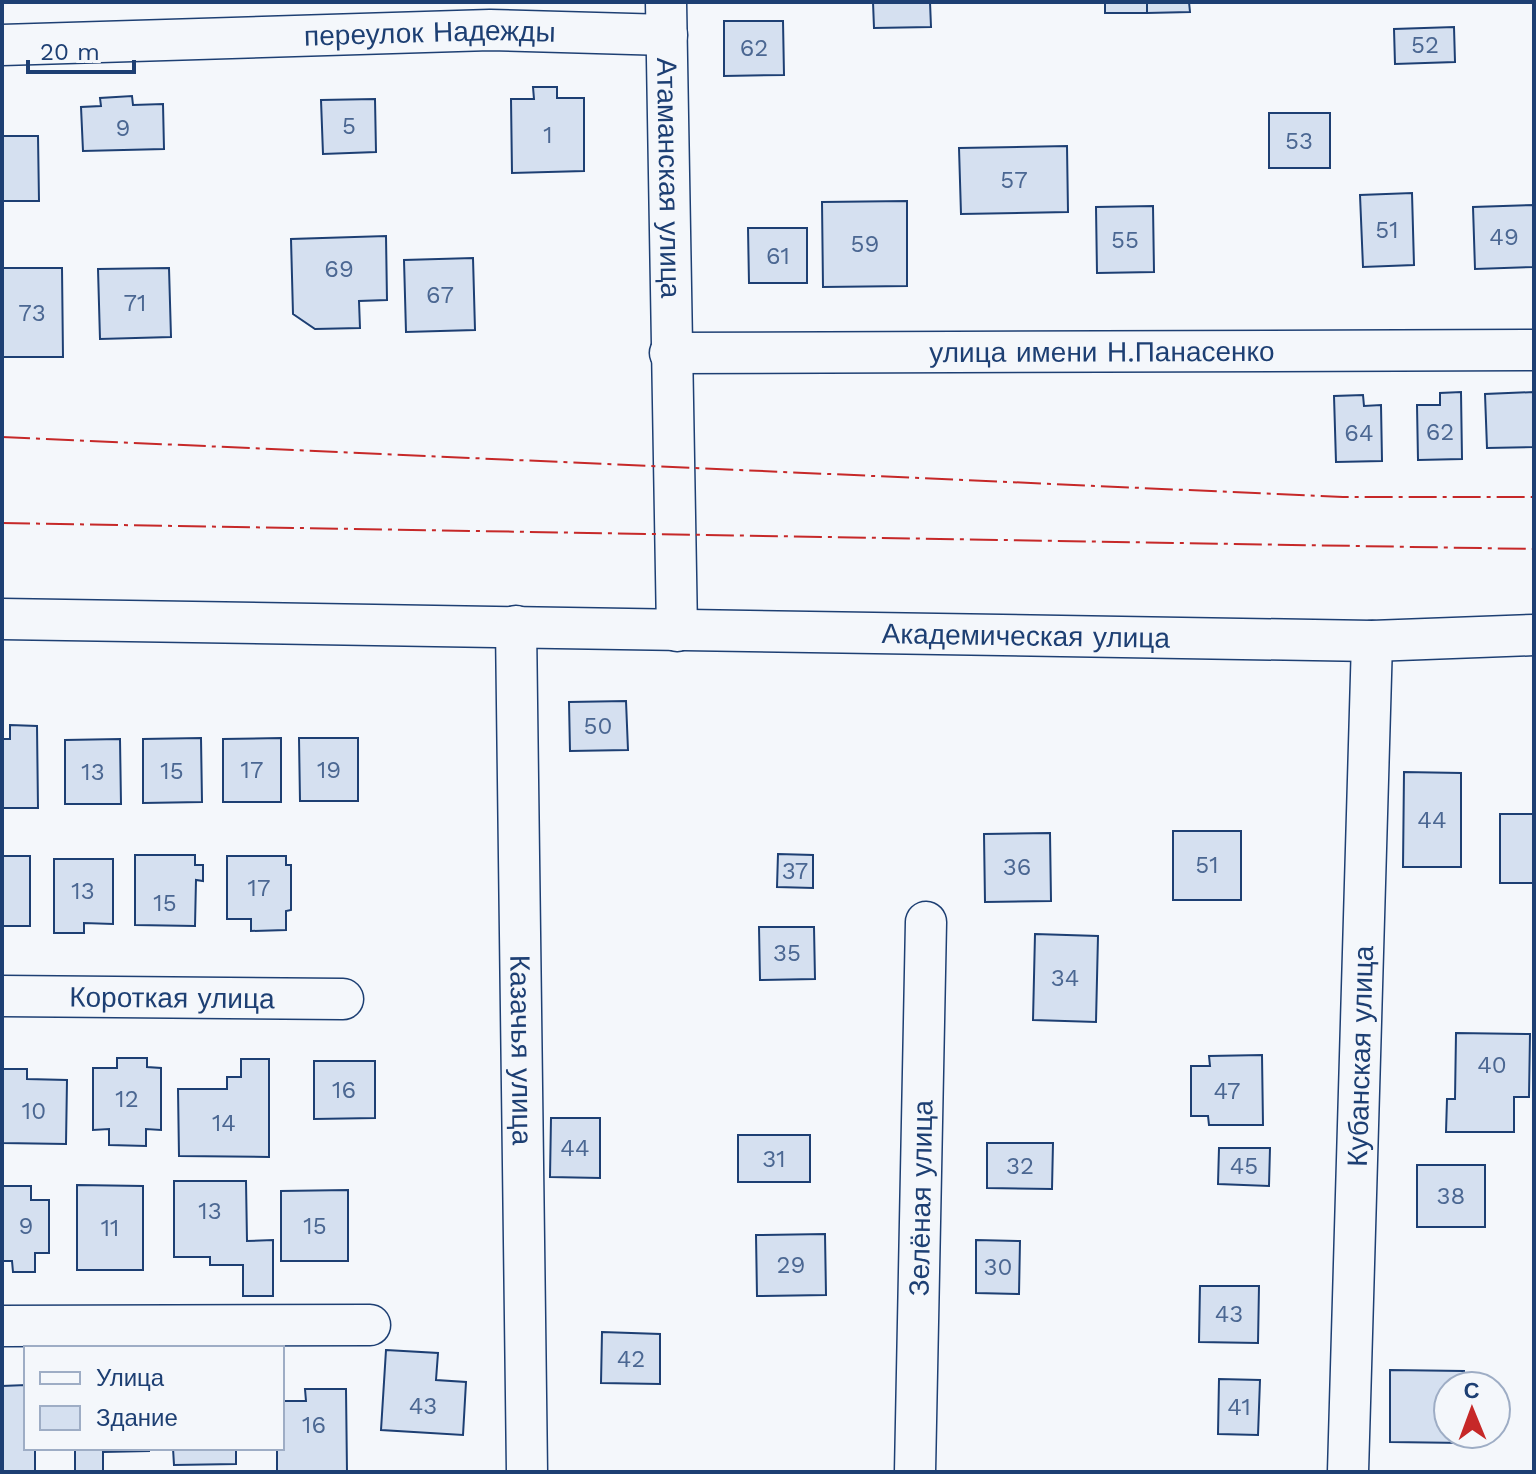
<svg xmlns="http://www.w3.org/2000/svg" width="1536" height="1474" viewBox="0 0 1536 1474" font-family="'Work Sans',sans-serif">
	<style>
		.building { fill: #d5e0f0; stroke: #1d3f73; stroke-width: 2 }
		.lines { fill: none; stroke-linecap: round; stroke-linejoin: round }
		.minor-casing { stroke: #1d3f73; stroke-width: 43 }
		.minor { stroke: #f4f7fb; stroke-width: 40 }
		.power { stroke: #c62828; stroke-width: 2; stroke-dasharray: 28 6 4 6; stroke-linecap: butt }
		.labels { text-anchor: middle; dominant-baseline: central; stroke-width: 6; stroke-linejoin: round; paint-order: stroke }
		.number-label { font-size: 24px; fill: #4b6792 }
		.street-label { font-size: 28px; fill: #1d3f73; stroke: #f4f7fb }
	</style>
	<rect width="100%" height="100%" fill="#f4f7fb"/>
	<path class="building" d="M 873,2 L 930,2 L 931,27 L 874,28 Z
		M 1105,2 L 1147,2 L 1147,13 L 1105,13 Z
		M 1147,2 L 1189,2 L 1190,12 L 1147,13 Z
		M 724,21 L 783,21 L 784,75 L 724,76 Z
		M 1454,27 L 1455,62 L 1395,64 L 1394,29 Z
		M 533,87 L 557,87 L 557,98 L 584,98 L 584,171 L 512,173 L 511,99 L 534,99 Z
		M 132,96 L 133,105 L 163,104 L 164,149 L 83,151 L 81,107 L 101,106 L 100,98 Z
		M 375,99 L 376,152 L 323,154 L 321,100 Z
		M 1269,113 L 1330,113 L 1330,168 L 1269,168 Z
		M 2,136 L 38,136 L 39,201 L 2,201 Z
		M 1067,146 L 1068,212 L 961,214 L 959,148 Z
		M 1412,193 L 1414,265 L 1363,267 L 1360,195 Z
		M 907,201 L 907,286 L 823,287 L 822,202 Z
		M 1534,205 L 1534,267 L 1475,269 L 1473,207 Z
		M 1153,206 L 1154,272 L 1097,273 L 1096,207 Z
		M 748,228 L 807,228 L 807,283 L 749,283 Z
		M 386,236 L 387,300 L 359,301 L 360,328 L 315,329 L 293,314 L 291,239 Z
		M 473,258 L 475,330 L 406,332 L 404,260 Z
		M 2,268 L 62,268 L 63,357 L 2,357 Z
		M 169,268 L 171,337 L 100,339 L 98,269 Z
		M 1461,392 L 1462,459 L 1418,460 L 1417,405 L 1440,405 L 1440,393 Z
		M 1534,392 L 1534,447 L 1487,448 L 1485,394 Z
		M 1363,395 L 1364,406 L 1381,405 L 1382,461 L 1336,462 L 1334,396 Z
		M 626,701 L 628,750 L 570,751 L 569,702 Z
		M 10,725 L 37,726 L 38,808 L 2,808 L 2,739 L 10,739 Z
		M 201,738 L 202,802 L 143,803 L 143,739 Z
		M 281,738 L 281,802 L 223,802 L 223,739 Z
		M 299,738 L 358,738 L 358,801 L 300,801 Z
		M 120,739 L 121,804 L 65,804 L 65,740 Z
		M 1404,772 L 1461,773 L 1461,867 L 1403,867 Z
		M 1500,814 L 1534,814 L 1534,883 L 1500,883 Z
		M 1173,831 L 1241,831 L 1241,900 L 1173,900 Z
		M 1050,833 L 1051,901 L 985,902 L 984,834 Z
		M 778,854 L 813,855 L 813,888 L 777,887 Z
		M 135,855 L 195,855 L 195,865 L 203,865 L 203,881 L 196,880 L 195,926 L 135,925 Z
		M 2,856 L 30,856 L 30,926 L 2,926 Z
		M 227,856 L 286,856 L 286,865 L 291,865 L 291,910 L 286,911 L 286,930 L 251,931 L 251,919 L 227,919 Z
		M 54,859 L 113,859 L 113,924 L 84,923 L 84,933 L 54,933 Z
		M 759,927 L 814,927 L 815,979 L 760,980 Z
		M 1035,934 L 1098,936 L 1096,1022 L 1033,1020 Z
		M 1456,1033 L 1530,1034 L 1529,1097 L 1514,1097 L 1514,1132 L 1446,1132 L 1447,1099 L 1455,1099 Z
		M 1262,1055 L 1263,1125 L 1209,1125 L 1208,1116 L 1191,1116 L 1191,1066 L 1210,1066 L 1209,1056 Z
		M 117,1058 L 147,1058 L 147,1067 L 161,1068 L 161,1130 L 146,1129 L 146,1146 L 109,1145 L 109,1129 L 93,1130 L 93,1068 L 117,1068 Z
		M 241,1059 L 269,1059 L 269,1157 L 179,1156 L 178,1089 L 227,1089 L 227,1077 L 241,1077 Z
		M 314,1061 L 375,1061 L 375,1118 L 314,1119 Z
		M 2,1069 L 27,1069 L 27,1079 L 67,1080 L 66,1144 L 2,1143 Z
		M 551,1118 L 600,1118 L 600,1178 L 550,1177 Z
		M 738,1135 L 810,1135 L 810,1182 L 738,1182 Z
		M 987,1143 L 1053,1143 L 1052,1189 L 987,1188 Z
		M 1219,1148 L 1270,1148 L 1269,1186 L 1218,1184 Z
		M 1417,1165 L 1485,1165 L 1485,1227 L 1417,1227 Z
		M 174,1181 L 246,1181 L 247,1241 L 273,1240 L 273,1296 L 243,1296 L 243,1265 L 210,1265 L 210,1257 L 174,1257 Z
		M 77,1185 L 143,1186 L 143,1270 L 77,1270 Z
		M 2,1186 L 31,1186 L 31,1200 L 49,1200 L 49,1253 L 35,1253 L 35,1272 L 13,1272 L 12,1261 L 2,1261 Z
		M 348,1190 L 348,1261 L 281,1261 L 281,1191 Z
		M 825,1234 L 826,1295 L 757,1296 L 756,1235 Z
		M 976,1240 L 1020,1241 L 1019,1294 L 976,1293 Z
		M 1200,1286 L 1259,1286 L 1258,1343 L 1199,1342 Z
		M 602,1332 L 660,1334 L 660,1384 L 601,1383 Z
		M 386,1350 L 438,1353 L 436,1380 L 466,1382 L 463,1435 L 381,1430 Z
		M 1390,1370 L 1464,1371 L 1464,1386 L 1448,1386 L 1448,1434 L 1464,1434 L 1464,1443 L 1390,1442 Z
		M 1219,1379 L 1260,1380 L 1258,1435 L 1218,1434 Z
		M 26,1385 L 26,1448 L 35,1448 L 35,1472 L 2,1472 L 2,1386 Z
		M 305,1389 L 346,1389 L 347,1472 L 277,1472 L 277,1448 L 282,1448 L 282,1401 L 306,1401 Z
		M 75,1448 L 149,1448 L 149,1451 L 103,1452 L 103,1472 L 75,1472 Z
		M 173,1448 L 236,1448 L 236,1464 L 174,1465 Z"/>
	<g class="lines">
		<g class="minor-casing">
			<g id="minor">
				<path id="s1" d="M 666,2 L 677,631"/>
				<path id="s2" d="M 2,45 L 490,30 L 667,35"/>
				<path id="s3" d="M 670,353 L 1534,350"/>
				<path id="s4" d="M 2,619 L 1372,641 L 1534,635"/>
				<path id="s5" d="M 516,626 L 527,1472"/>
				<path id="s6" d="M 2,996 L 343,999"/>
				<path d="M 2,1326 L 370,1325"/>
				<path id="s7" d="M 915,1472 L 926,922"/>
				<path id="s8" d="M 1348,1472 L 1372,641"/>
			</g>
		</g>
		<use href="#minor" class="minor"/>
		<path class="power" d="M 2,437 L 1343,497 L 1534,497
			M 2,523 L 1534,549"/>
	</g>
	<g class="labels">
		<g class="number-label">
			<text x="1425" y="45">52</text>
			<text x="754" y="48">62</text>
			<text x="349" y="126">5</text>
			<text x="123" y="128">9</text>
			<text x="548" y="135">1</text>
			<text x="1299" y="141">53</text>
			<text x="1014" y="180">57</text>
			<text x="1387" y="230">51</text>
			<text x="1504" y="237">49</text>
			<text x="1125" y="240">55</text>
			<text x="865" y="244">59</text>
			<text x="778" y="256">61</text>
			<text x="339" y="269">69</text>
			<text x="440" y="295">67</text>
			<text x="135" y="303">71</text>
			<text x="32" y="313">73</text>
			<text x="1440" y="432">62</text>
			<text x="1359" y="433">64</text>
			<text x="598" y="726">50</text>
			<text x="252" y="770">17</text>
			<text x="329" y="770">19</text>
			<text x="172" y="771">15</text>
			<text x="93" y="772">13</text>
			<text x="1432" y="820">44</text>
			<text x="1207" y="865">51</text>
			<text x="1017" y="867">36</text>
			<text x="795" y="871">37</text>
			<text x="259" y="888">17</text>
			<text x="83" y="891">13</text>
			<text x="165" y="903">15</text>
			<text x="787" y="953">35</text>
			<text x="1065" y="978">34</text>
			<text x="1492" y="1065">40</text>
			<text x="344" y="1090">16</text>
			<text x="1227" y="1091">47</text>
			<text x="127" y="1099">12</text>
			<text x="34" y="1111">10</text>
			<text x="224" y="1123">14</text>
			<text x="575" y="1148">44</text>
			<text x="774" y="1159">31</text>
			<text x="1020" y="1166">32</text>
			<text x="1244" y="1166">45</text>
			<text x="1451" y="1196">38</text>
			<text x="210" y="1211">13</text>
			<text x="26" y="1226">9</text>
			<text x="315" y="1226">15</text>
			<text x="110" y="1228">11</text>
			<text x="791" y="1265">29</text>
			<text x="998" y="1267">30</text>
			<text x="1229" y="1314">43</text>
			<text x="631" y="1359">42</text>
			<text x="423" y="1406">43</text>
			<text x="1239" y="1407">41</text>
			<text x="314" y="1425">16</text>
		</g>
		<g class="street-label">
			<text stroke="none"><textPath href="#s2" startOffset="428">переулок Надежды</textPath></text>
			<text stroke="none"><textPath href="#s1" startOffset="176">Атаманская улица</textPath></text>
			<text stroke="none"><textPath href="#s3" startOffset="432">улица имени Н.Панасенко</textPath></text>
			<text stroke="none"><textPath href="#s4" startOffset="1024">Академическая улица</textPath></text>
			<text stroke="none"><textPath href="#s6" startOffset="170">Короткая улица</textPath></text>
			<text stroke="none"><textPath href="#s5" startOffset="424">Казачья улица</textPath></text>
			<text stroke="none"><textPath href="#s8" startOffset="416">Кубанская улица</textPath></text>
			<text stroke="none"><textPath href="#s7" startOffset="274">Зелёная улица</textPath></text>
		</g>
	</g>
	<rect width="1536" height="1474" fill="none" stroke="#1d3f73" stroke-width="8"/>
	<rect x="24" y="1346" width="260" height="104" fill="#f4f7fb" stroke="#9eadc5" stroke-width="2"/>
	<rect x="40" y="1372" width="40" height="12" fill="#f4f7fb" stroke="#9eadc5" stroke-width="2"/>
	<text x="96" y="1386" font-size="24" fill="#1d3f73">Улица</text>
	<rect x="40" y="1406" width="40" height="24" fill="#d5e0f0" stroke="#9eadc5" stroke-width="2"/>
	<text x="96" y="1426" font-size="24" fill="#1d3f73">Здание</text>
	<g transform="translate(1472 1410) rotate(359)"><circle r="38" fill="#f4f7fb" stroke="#9eadc5" stroke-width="2"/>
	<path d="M0-6L14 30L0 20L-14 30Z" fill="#c62828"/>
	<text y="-12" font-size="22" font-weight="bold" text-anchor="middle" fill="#1d3f73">С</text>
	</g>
	<path d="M28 60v12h106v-12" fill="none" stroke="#1d3f73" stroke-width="4"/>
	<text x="40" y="60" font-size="24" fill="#1d3f73" stroke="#f4f7fb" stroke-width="6" paint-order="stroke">20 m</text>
</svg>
